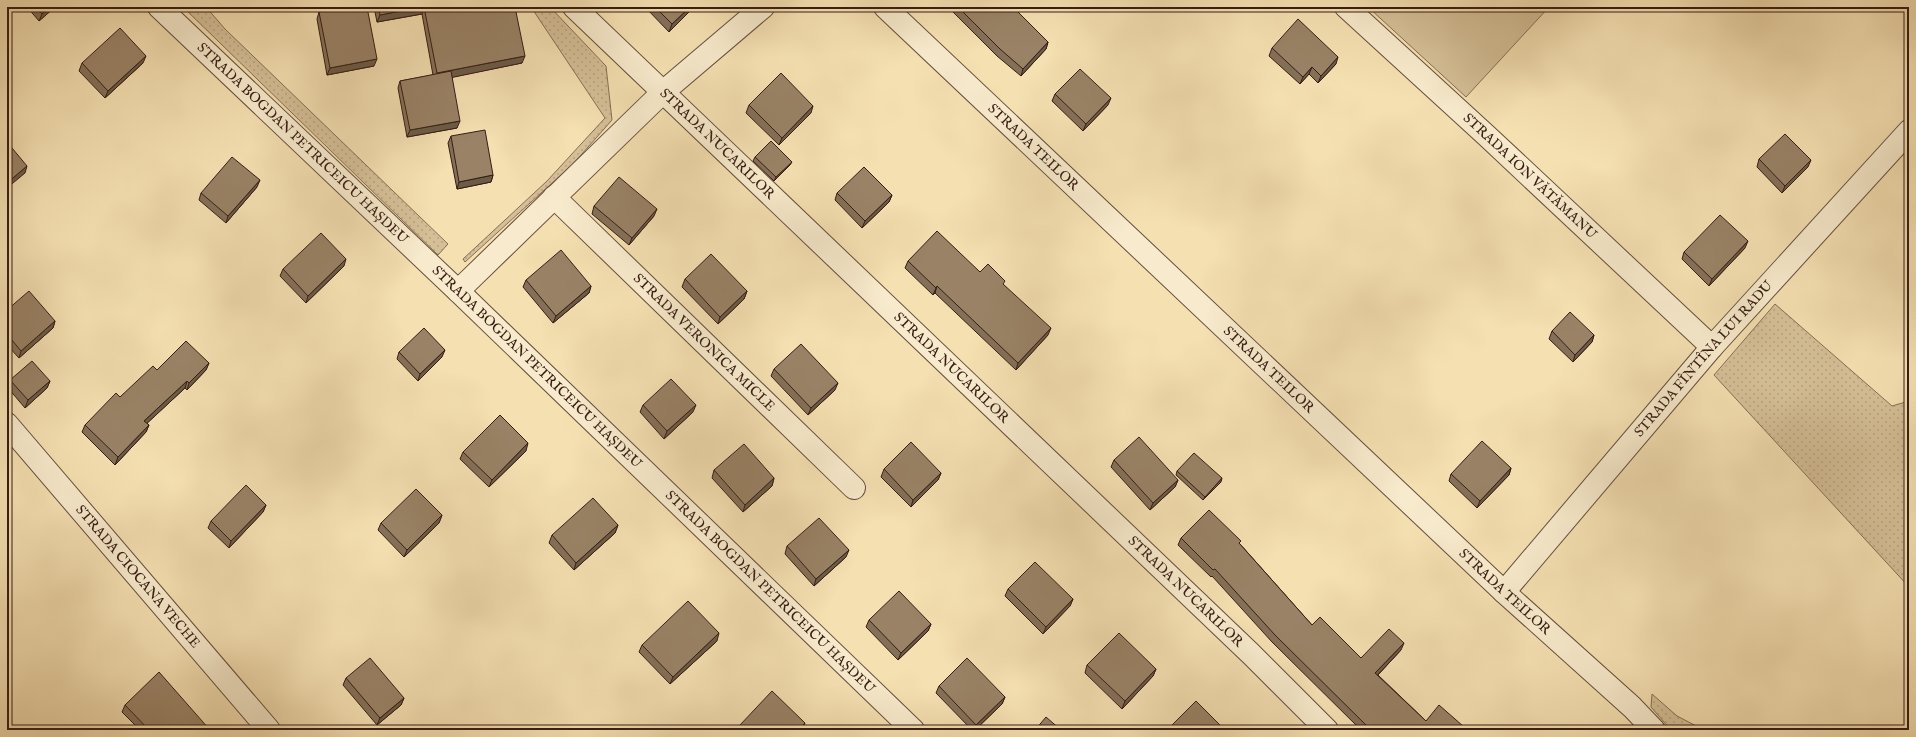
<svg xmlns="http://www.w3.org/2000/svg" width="1916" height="737" viewBox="0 0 1916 737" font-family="'IM FELL English',serif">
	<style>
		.grass { fill: url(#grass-dots); stroke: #866e56 }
		.garden { fill: #d5bf97; stroke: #866e56 }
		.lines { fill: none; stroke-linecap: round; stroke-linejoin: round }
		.minor-casing { stroke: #664e3c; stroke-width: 24 }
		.minor { stroke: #f8ebcd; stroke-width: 22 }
		.wall { fill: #847058; stroke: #361d14 }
		.shaded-wall { fill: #6b5b47; stroke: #361d14 }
		.building { fill: #998266; stroke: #361d14 }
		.labels { text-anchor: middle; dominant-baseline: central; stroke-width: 3.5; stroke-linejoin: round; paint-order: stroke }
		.street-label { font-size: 14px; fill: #361d14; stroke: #f8ebcd }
	</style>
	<defs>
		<pattern id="grass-dots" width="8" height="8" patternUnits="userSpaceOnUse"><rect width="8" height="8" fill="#d5bf97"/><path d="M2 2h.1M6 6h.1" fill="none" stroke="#b7a481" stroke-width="1.8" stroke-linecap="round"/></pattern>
	</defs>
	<rect width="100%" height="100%" fill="#f5e0b2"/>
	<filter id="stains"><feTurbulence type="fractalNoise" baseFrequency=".005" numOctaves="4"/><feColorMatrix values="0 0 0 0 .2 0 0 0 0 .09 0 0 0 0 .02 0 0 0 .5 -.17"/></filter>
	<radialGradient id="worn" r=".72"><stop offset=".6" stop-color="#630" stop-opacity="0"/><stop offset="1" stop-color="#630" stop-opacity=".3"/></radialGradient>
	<path class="grass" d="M 183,7 L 206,7 L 225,29 L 448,244 L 438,255 Z
		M 531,7 L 550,7 L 606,66 L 612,120 L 573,164 L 465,262 L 463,259 L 547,181 L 605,118 Z
		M 1775,304 L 1892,406 L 1909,401 L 1909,587 L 1714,375 Z
		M 1652,694 L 1677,716 L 1704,730 L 1671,730 L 1651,707 Z"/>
	<path class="garden" d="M 1368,7 L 1549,7 L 1466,97 Z"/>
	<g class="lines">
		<g class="minor-casing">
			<g id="minor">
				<path id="s1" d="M 159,7 L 458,291 L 913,730"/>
				<path id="s2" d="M 574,7 L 1251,654 L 1327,730"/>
				<path id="s3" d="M 885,7 L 1504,592 L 1632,707 L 1654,730"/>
				<path id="s4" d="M 1346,7 L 1487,136 L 1712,347"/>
				<path id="s5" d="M 554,197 L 854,488"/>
				<path d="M 458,291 L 663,92 L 763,7"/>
				<path id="s6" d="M 7,424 L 269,730"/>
				<path id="s7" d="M 1504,592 L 1712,347 L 1909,131"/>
			</g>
		</g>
		<use href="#minor" class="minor"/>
	</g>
	<path class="wall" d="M 27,7 L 55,7 L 39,21 Z
		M 374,7 L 515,7 L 522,63 L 452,77 L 457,128 L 407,137 L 398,88 L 400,81 L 433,75 L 422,14 L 377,22 Z
		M 614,7 L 621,7 L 618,10 Z
		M 645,7 L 694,7 L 669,32 Z
		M 948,7 L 1013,7 L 1048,42 L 1046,49 L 1021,76 L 997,56 Z
		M 1196,7 L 1207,7 L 1202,12 Z
		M 319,12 L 374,66 L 327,75 L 317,19 Z
		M 1272,48 L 1336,64 L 1318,83 L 1309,74 L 1300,84 L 1269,56 Z
		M 82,63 L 143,63 L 105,98 L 79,71 Z
		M 1055,94 L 1108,105 L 1083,131 L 1052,101 Z
		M 749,105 L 811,113 L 779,145 L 746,113 Z
		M 451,136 L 493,175 L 491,182 L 457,189 L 448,143 Z
		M 755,157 L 790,165 L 774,181 L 753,161 Z
		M 1759,159 L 1808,167 L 1782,193 L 1757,167 Z
		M 257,187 L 226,223 L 199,200 L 201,193 Z
		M 837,193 L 892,195 L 889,202 L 862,228 L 835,200 Z
		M 594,206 L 654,216 L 629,245 L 592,214 Z
		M 1745,248 L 1709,286 L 1682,259 L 1684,252 Z
		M 908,261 L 980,272 L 1004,285 L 1048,335 L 1016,370 L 935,293 L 933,295 L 905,268 Z
		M 344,266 L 306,303 L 280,276 L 283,269 Z
		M 685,279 L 747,291 L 744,299 L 718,324 L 682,287 Z
		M 526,280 L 591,286 L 589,293 L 553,323 L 523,287 Z
		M 7,310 L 55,321 L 53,328 L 19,358 L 7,345 Z
		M 1552,331 L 1594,335 L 1592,342 L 1573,362 L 1549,339 Z
		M 399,352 L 442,357 L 418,381 L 397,359 Z
		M 209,363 L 206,370 L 187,390 L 185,388 L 147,423 L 149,425 L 146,432 L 115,465 L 82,432 L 85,425 L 120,397 L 157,370 Z
		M 774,369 L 835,390 L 808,415 L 771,376 Z
		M 10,380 L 50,381 L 47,388 L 25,408 L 8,388 Z
		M 643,405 L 693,412 L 664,439 L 640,412 Z
		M 526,451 L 489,487 L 460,459 L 463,452 Z
		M 1114,460 L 1178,480 L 1175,487 L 1150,510 L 1111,467 Z
		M 1511,468 L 1509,475 L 1477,508 L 1449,481 L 1451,474 Z
		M 884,469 L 941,473 L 938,480 L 911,507 L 881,477 Z
		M 714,470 L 774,478 L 772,486 L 743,512 L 712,478 Z
		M 1177,471 L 1221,482 L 1203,500 L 1176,475 Z
		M 266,505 L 263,512 L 229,548 L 208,528 L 211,521 Z
		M 442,515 L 439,523 L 404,557 L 378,530 L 381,523 Z
		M 618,525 L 615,533 L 574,570 L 549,543 L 552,535 Z
		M 1181,538 L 1240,544 L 1312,625 L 1361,658 L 1401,650 L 1378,675 L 1426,721 L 1462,730 L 1361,730 L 1272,642 L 1212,576 L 1211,577 L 1178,545 Z
		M 787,546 L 846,557 L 814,586 L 785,554 Z
		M 1008,589 L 1073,599 L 1070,606 L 1043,634 L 1005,596 Z
		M 869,620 L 931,624 L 928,631 L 898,660 L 866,627 Z
		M 717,641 L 670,684 L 639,652 L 642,645 Z
		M 1087,665 L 1156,669 L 1153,676 L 1122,709 L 1085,673 Z
		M 346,678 L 404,698 L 401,705 L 377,725 L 343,685 Z
		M 939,686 L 1005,697 L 1002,704 L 975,730 L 972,730 L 936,693 Z
		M 125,705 L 210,730 L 140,730 L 122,712 Z
		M 740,725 L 803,730 L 738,730 Z"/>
	<path class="shaded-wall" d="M 50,7 L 55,7 L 39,21 L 42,14 Z
		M 421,7 L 424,7 L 422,14 L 377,22 L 380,15 Z
		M 690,7 L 694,7 L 669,32 L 672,24 Z
		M 1204,7 L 1207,7 L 1202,12 Z
		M 1048,42 L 1046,49 L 1021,76 L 1023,69 Z
		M 146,56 L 143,63 L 105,98 L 108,91 Z
		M 525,56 L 522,63 L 435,81 L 437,73 Z
		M 1338,57 L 1336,64 L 1318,83 L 1321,76 Z
		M 377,59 L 374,66 L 327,75 L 330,68 Z
		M 1312,67 L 1309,74 L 1300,84 L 1303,77 Z
		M 1111,98 L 1108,105 L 1083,131 L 1086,124 Z
		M 813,106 L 811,113 L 779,145 L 782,138 Z
		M 460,121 L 457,128 L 407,137 L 410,130 Z
		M 1811,160 L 1808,167 L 1782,193 L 1785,186 Z
		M 792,162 L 790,165 L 774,181 L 776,177 Z
		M 27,166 L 25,173 L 7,188 L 7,183 Z
		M 493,175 L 491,182 L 457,189 L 459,182 Z
		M 260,180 L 257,187 L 226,223 L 228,216 Z
		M 892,195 L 889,202 L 862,228 L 865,221 Z
		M 657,209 L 654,216 L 629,245 L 632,238 Z
		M 1748,241 L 1745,248 L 1709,286 L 1712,279 Z
		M 346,259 L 344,266 L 306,303 L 308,296 Z
		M 591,286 L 589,293 L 553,323 L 556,316 Z
		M 937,286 L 935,293 L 933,295 L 936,288 Z
		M 747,291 L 744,299 L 718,324 L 720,317 Z
		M 55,321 L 53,328 L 19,358 L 21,351 Z
		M 1051,328 L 1048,335 L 1016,370 L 1018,363 Z
		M 1594,335 L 1592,342 L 1573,362 L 1575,355 Z
		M 445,350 L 442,357 L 418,381 L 420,374 Z
		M 209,363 L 206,370 L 187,390 L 189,383 Z
		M 50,381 L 47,388 L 25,408 L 28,400 Z
		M 187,381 L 185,388 L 142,428 L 144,421 Z
		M 838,383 L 835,390 L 808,415 L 811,408 Z
		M 696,405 L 693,412 L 664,439 L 667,431 Z
		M 149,425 L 146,432 L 115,465 L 118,457 Z
		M 528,443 L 526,451 L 489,487 L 492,480 Z
		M 1511,468 L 1509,475 L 1477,508 L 1480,501 Z
		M 941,473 L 938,480 L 911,507 L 913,500 Z
		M 774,478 L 772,486 L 743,512 L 745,505 Z
		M 1222,478 L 1221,482 L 1203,500 L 1205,497 Z
		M 1178,480 L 1175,487 L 1150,510 L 1153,503 Z
		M 266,505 L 263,512 L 229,548 L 231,541 Z
		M 442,515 L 439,523 L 404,557 L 407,550 Z
		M 618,525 L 615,533 L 574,570 L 576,563 Z
		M 849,550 L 846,557 L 814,586 L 816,579 Z
		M 1073,599 L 1070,606 L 1043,634 L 1046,627 Z
		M 931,624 L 928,631 L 898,660 L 901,653 Z
		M 719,633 L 717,641 L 670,684 L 673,677 Z
		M 1404,643 L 1401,650 L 1373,680 L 1375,673 Z
		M 1156,669 L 1153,676 L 1122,709 L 1125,701 Z
		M 1005,697 L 1002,704 L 975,730 L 974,730 L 976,725 Z
		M 404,698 L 401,705 L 377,725 L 380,718 Z
		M 805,723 L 803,730 L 798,730 Z"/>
	<path class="building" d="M 36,7 L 50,7 L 42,14 Z
		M 344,7 L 367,7 L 377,59 L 330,68 L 319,12 Z
		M 378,7 L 421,7 L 380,15 Z
		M 424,7 L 515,7 L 525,56 L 437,73 Z
		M 655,7 L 690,7 L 672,24 Z
		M 958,7 L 1013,7 L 1048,42 L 1023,69 L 1000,49 Z
		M 1298,19 L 1338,57 L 1321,76 L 1312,67 L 1303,77 L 1272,48 Z
		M 120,28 L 146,56 L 108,91 L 82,63 Z
		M 1080,69 L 1111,98 L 1086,124 L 1055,94 Z
		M 451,71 L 460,121 L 410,130 L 400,81 Z
		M 781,73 L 813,106 L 782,138 L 749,105 Z
		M 485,130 L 493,175 L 459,182 L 451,136 Z
		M 1785,134 L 1811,160 L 1785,186 L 1759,159 Z
		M 771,141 L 792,162 L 776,177 L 755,157 Z
		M 7,142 L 27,166 L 7,183 Z
		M 232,157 L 260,180 L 228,216 L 201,193 Z
		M 864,167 L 892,195 L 865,221 L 837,193 Z
		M 619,177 L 657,209 L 632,238 L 594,206 Z
		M 1720,215 L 1748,241 L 1712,279 L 1684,252 Z
		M 937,231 L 980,272 L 988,264 L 1005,281 L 1003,284 L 1051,328 L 1018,363 L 937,286 L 936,288 L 908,261 Z
		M 321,233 L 346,259 L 308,296 L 283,269 Z
		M 561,250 L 591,286 L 556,316 L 526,280 Z
		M 711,254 L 747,291 L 720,317 L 685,279 Z
		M 29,291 L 55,321 L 21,351 L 7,334 L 7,310 Z
		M 1570,312 L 1594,335 L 1575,355 L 1552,331 Z
		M 424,328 L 445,350 L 420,374 L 399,352 Z
		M 186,341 L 209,363 L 189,383 L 187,381 L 144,421 L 149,425 L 118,457 L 85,425 L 116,393 L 120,397 L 153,366 L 157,370 Z
		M 801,344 L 838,383 L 811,408 L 774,369 Z
		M 32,361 L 50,381 L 28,400 L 10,380 Z
		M 671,379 L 696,405 L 667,431 L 643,405 Z
		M 500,415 L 528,443 L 492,480 L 463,452 Z
		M 1139,437 L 1178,480 L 1153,503 L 1114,460 Z
		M 1482,441 L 1511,468 L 1480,501 L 1451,474 Z
		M 911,442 L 941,473 L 913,500 L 884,469 Z
		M 744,444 L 774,478 L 745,505 L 714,470 Z
		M 1194,453 L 1222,478 L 1205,497 L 1177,471 Z
		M 246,485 L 266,505 L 231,541 L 211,521 Z
		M 416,489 L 442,515 L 407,550 L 381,523 Z
		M 593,498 L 618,525 L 576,563 L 552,535 Z
		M 1209,510 L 1241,541 L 1239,543 L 1312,625 L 1320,617 L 1361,658 L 1389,629 L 1404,643 L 1375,673 L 1426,721 L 1439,705 L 1463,726 L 1460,730 L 1371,730 L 1275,635 L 1215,569 L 1213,570 L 1181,538 Z
		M 819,518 L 849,550 L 816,579 L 787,546 Z
		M 1035,562 L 1073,599 L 1046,627 L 1008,589 Z
		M 899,591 L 931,624 L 901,653 L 869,620 Z
		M 688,601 L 719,633 L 673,677 L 642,645 Z
		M 1119,633 L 1156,669 L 1125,701 L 1087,665 Z
		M 370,658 L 404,698 L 380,718 L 346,678 Z
		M 967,658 L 1005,697 L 976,725 L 939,686 Z
		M 159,672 L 210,730 L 149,730 L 125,705 Z
		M 772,691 L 805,723 L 798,730 L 745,730 L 740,725 Z
		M 1196,701 L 1225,730 L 1167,730 Z
		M 1046,717 L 1061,730 L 1035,730 Z"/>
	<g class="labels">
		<g class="street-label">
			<text stroke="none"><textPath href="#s1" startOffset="198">STRADA BOGDAN PETRICEICU HAȘDEU</textPath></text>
			<text stroke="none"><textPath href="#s2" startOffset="198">STRADA NUCARILOR</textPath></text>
			<text stroke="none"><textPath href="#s3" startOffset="204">STRADA TEILOR</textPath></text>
			<text stroke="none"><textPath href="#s4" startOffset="250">STRADA ION VĂTĂMANU</textPath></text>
			<text stroke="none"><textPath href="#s5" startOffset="209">STRADA VERONICA MICLE</textPath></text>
			<text stroke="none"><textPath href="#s7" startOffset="307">STRADA FÎNTÎNA LUI RADU</textPath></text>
			<text stroke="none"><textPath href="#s1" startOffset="522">STRADA BOGDAN PETRICEICU HAȘDEU</textPath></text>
			<text stroke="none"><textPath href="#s2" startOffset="522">STRADA NUCARILOR</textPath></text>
			<text stroke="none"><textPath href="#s3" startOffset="528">STRADA TEILOR</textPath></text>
			<text stroke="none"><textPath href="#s6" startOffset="201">STRADA CIOCANA VECHE</textPath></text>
			<text stroke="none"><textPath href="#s3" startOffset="852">STRADA TEILOR</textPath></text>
			<text stroke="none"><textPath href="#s1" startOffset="846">STRADA BOGDAN PETRICEICU HAȘDEU</textPath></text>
			<text stroke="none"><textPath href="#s2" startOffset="846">STRADA NUCARILOR</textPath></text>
		</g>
	</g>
	<rect width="1916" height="737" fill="none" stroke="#f5e0b2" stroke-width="24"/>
	<rect x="8" y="8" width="1900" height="721" fill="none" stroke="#361d14" stroke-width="2"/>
	<rect x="12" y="12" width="1892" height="713" fill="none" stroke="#361d14"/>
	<rect width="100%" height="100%" filter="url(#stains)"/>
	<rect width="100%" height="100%" fill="url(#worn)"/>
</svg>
